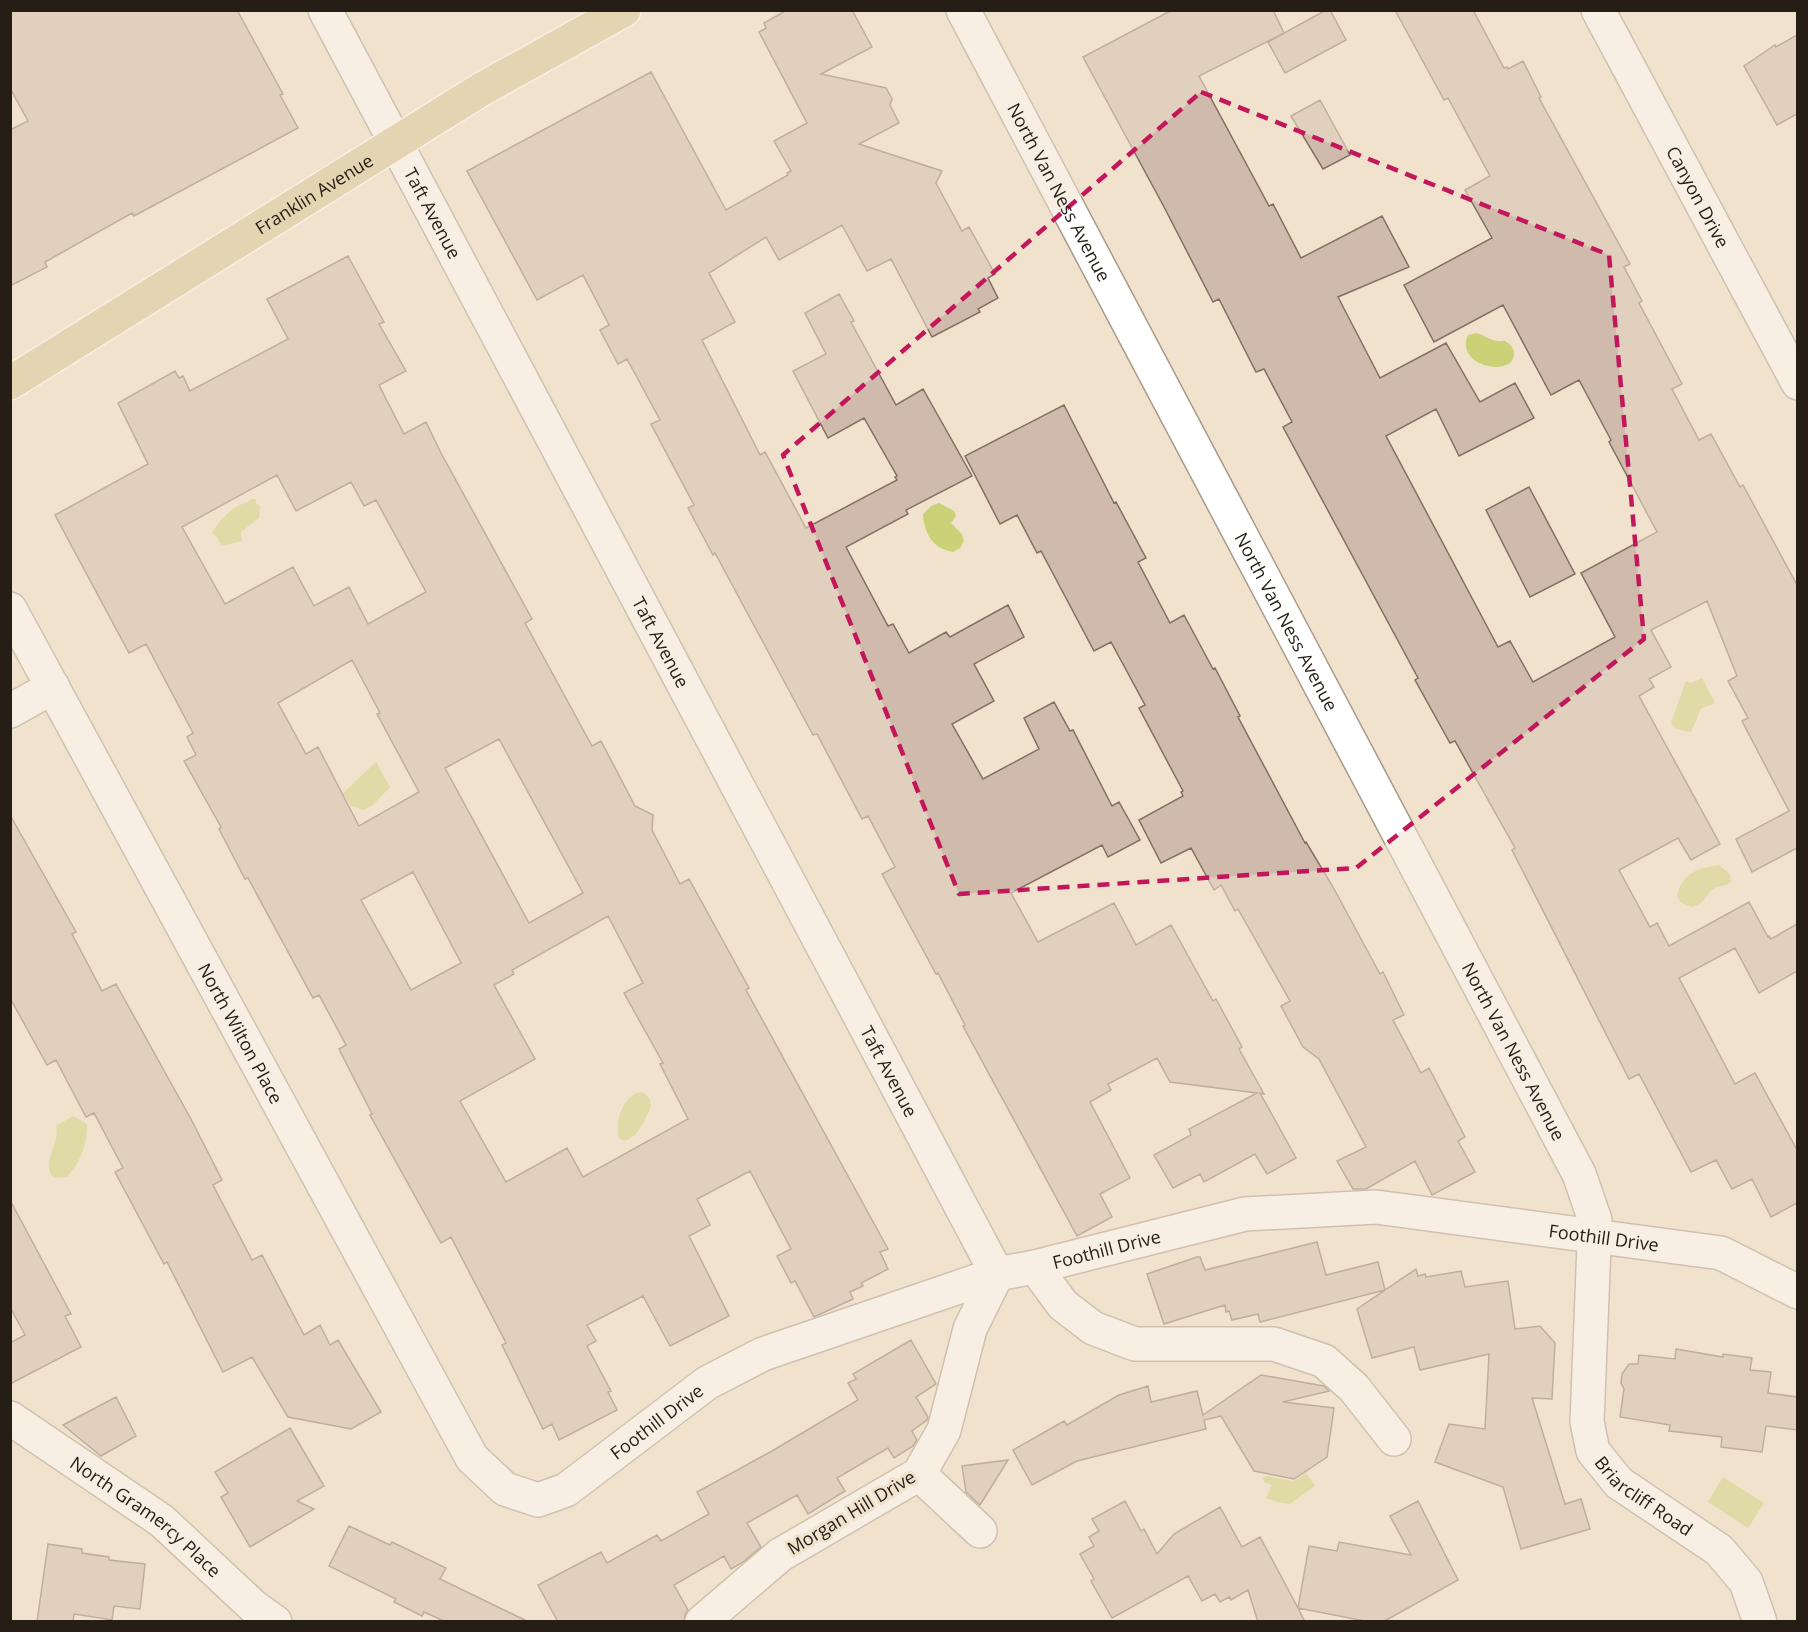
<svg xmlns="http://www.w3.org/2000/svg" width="1808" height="1632" viewBox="0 0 1808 1632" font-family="'Open Sans',sans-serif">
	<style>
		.water { fill: #cbd176 }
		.building { fill: #cfbaab; stroke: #837062; stroke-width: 1.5; fill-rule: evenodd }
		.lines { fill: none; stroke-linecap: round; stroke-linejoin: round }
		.minor-casing { stroke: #a89a87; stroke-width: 36 }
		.major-casing { stroke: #fff; stroke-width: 36 }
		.minor { stroke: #fff; stroke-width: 33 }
		.major { stroke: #d4c691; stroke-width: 33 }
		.marked { fill: none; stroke: #c2185b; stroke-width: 4.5; stroke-dasharray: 12 8; stroke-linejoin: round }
		.labels { text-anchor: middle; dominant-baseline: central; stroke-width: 6; stroke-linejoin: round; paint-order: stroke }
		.street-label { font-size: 18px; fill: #241e17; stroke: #f0e2cd }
	</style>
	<rect width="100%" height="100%" fill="#f0e2cd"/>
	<path class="water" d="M 1477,333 C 1484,335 1491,341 1499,341 C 1505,342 1502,339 1508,343 C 1512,346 1515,350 1514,355 C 1512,378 1454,366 1468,335 Z
		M 251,499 L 256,499 L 256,503 L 260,506 L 259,518 L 241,532 L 242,541 L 221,546 L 218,538 L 212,533 C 222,517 231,507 250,501 Z
		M 939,503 L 954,511 L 956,516 L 951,523 L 962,534 L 964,541 L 960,548 L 953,552 C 933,549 924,533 923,514 L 931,506 Z
		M 1702,678 L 1715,703 L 1701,709 L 1691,732 L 1676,729 L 1671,723 L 1686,681 L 1691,683 Z
		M 376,762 L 390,787 L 373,805 L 364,810 L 351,806 L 343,793 Z
		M 1719,865 L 1730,874 L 1731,882 C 1726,887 1718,885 1712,890 C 1703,899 1706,902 1692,907 L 1681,903 L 1677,896 C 1682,873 1698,868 1719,865 Z
		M 642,1092 C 657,1101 650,1109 644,1121 C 638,1131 636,1137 624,1141 L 619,1138 C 615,1121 622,1095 642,1092 Z
		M 73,1116 L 87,1124 C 87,1145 81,1161 67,1177 L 54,1178 C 39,1163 61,1145 56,1126 Z
		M 1306,1473 L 1315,1486 L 1290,1504 L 1277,1502 L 1266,1498 L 1272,1485 L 1264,1482 L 1263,1478 L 1266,1476 L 1294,1481 Z
		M 1723,1477 L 1764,1503 L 1748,1528 L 1708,1502 Z"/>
	<path class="building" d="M 10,10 L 237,10 L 283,94 L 280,95 L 298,128 L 134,216 L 132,213 L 45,262 L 47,267 L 10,286 L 10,130 L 28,121 L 10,88 Z
		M 787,10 L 852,10 L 872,47 L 821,74 L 886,88 L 892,99 L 890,105 L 899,123 L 859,144 L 942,171 L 936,183 L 962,231 L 969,227 L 995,274 L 988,278 L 998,298 L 978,309 L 980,312 L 932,337 L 891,259 L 867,271 L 842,225 L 779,260 L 766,237 L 709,273 L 735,322 L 702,340 L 760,455 L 765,452 L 806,528 L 897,480 L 895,477 L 897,476 L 864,418 L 828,438 L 793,371 L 826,354 L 805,313 L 839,294 L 854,321 L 851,322 L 896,405 L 923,389 L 972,476 L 906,510 L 908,514 L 846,547 L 888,626 L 893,624 L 909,653 L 946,632 L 950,637 L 1008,605 L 1024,637 L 974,664 L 994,701 L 952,724 L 983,779 L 1039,749 L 1024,718 L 1054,702 L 1070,731 L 1073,730 L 1112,806 L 1119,802 L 1140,840 L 1108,857 L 1102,845 L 1011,893 L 1038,942 L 1114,903 L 1136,945 L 1171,925 L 1213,1001 L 1216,999 L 1242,1047 L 1239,1049 L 1264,1094 L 1260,1093 L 1296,1158 L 1267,1174 L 1255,1154 L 1204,1182 L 1200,1174 L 1173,1188 L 1154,1155 L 1191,1135 L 1189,1129 L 1257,1093 L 1170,1082 L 1157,1058 L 1108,1084 L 1111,1090 L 1090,1102 L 1130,1178 L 1100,1194 L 1112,1217 L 1077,1236 L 963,1026 L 965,1025 L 938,973 L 936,974 L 882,874 L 895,867 L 868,816 L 862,819 L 817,734 L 813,735 L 715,553 L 713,555 L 688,508 L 694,505 L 651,424 L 660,420 L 627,359 L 618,364 L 600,330 L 609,325 L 583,275 L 537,300 L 467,171 L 651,72 L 726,210 L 788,175 L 787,173 L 791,171 L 774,141 L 807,123 L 759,32 L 766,28 L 764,23 Z
		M 1172,10 L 1273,10 L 1284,33 L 1199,76 L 1269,206 L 1273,204 L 1301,258 L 1382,216 L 1409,267 L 1338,297 L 1380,378 L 1446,343 L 1480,402 L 1515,383 L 1534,418 L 1459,456 L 1436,409 L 1386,436 L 1498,647 L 1510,641 L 1533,682 L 1615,637 L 1581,573 L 1657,532 L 1609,442 L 1611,440 L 1579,380 L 1551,395 L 1503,305 L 1434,342 L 1404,285 L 1492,238 L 1465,190 L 1490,176 L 1448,98 L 1444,100 L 1395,10 L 1473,10 L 1504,68 L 1507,67 L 1508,69 L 1523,61 L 1541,97 L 1539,98 L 1630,264 L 1624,267 L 1642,301 L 1639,303 L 1682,384 L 1672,389 L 1699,440 L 1711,434 L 1740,487 L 1743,485 L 1797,585 L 1797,848 L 1752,872 L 1736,839 L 1789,811 L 1742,721 L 1748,718 L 1728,681 L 1737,676 L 1707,601 L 1651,630 L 1671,667 L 1649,679 L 1654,687 L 1639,696 L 1720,844 L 1691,860 L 1678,838 L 1619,870 L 1650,927 L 1657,923 L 1669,946 L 1749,902 L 1768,937 L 1769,936 L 1771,939 L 1797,924 L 1797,971 L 1759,993 L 1735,948 L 1679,978 L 1735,1084 L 1755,1073 L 1797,1150 L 1797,1203 L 1771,1217 L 1752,1179 L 1732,1189 L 1716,1160 L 1691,1172 L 1639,1074 L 1629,1079 L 1512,850 L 1515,848 L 1455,741 L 1450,743 L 1415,680 L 1418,678 L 1283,427 L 1292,422 L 1264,369 L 1256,372 L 1219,299 L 1213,302 L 1163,205 L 1083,57 Z
		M 1326,10 L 1330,10 L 1346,40 L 1285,73 L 1268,42 Z
		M 1797,35 L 1797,114 L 1777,125 L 1744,66 L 1775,45 L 1776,47 Z
		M 1320,100 L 1350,155 L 1323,169 L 1291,116 Z
		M 348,256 L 384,322 L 379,324 L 406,371 L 379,385 L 404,434 L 426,422 L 441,453 L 532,619 L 525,623 L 592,746 L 601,741 L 635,806 L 653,815 L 652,830 L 680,884 L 689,879 L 749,988 L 746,990 L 888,1249 L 880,1252 L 888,1269 L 861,1283 L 863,1286 L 850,1292 L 853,1299 L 814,1317 L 795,1281 L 791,1283 L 777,1256 L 791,1249 L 750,1171 L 697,1199 L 710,1225 L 689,1236 L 729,1316 L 670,1346 L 643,1296 L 587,1325 L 596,1341 L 587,1346 L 611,1391 L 608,1392 L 617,1410 L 559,1440 L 552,1424 L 543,1429 L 502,1345 L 506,1343 L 451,1237 L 441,1243 L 370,1115 L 372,1114 L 339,1049 L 346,1045 L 319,995 L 313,998 L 248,878 L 245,879 L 219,829 L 221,827 L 184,761 L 196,755 L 187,737 L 193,733 L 146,644 L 129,653 L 55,515 L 148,464 L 118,403 L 175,371 L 179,378 L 183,376 L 190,391 L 288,339 L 267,299 ZM 277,475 L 296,511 L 351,482 L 364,506 L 376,500 L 426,592 L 368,624 L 349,587 L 314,606 L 293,567 L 225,604 L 182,527 ZM 352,660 L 380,713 L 377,714 L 419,792 L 359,826 L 318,747 L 306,754 L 278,703 ZM 499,739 L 583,893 L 529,923 L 445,768 ZM 413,872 L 461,963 L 411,990 L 361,900 ZM 608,916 L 643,983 L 624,993 L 663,1063 L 660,1064 L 688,1119 L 583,1177 L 567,1148 L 506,1182 L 460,1101 L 535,1059 L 494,985 L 514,974 L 512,970 Z
		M 1064,405 L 1114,503 L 1116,502 L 1146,558 L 1138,562 L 1170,623 L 1184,615 L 1213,669 L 1215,668 L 1240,716 L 1238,717 L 1305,843 L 1306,842 L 1333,887 L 1380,974 L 1383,972 L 1404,1015 L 1393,1020 L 1421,1073 L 1429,1068 L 1465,1137 L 1458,1141 L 1475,1172 L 1432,1195 L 1415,1161 L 1366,1189 L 1353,1189 L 1337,1161 L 1366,1147 L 1319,1059 L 1303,1047 L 1281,1006 L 1290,1001 L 1238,909 L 1235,911 L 1221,885 L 1214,890 L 1191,848 L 1161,863 L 1139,820 L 1183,796 L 1181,792 L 1183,791 L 1139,708 L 1145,705 L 1111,642 L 1094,651 L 1041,551 L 1037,553 L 1017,515 L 1000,524 L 965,456 Z
		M 1529,487 L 1575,574 L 1530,597 L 1486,510 Z
		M 10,815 L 76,932 L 72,934 L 102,991 L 116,984 L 192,1121 L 222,1180 L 213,1185 L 252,1260 L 262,1255 L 304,1335 L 320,1325 L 330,1345 L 338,1340 L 381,1412 L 351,1429 L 288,1417 L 252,1357 L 223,1372 L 167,1262 L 164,1264 L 115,1172 L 123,1168 L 94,1113 L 86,1117 L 56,1060 L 47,1065 L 10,998 Z
		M 10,1200 L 71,1314 L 65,1316 L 81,1347 L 10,1384 L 10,1343 L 25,1335 L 10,1307 Z
		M 1317,1242 L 1326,1275 L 1378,1262 L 1385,1290 L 1260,1322 L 1258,1314 L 1232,1320 L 1229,1311 L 1226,1312 L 1225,1305 L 1164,1324 L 1147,1274 L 1197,1257 L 1200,1257 L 1205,1270 Z
		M 1416,1269 L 1418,1276 L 1425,1274 L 1426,1277 L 1461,1271 L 1465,1287 L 1508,1281 L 1515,1329 L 1540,1326 L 1555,1343 L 1552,1399 L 1532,1398 L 1565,1504 L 1581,1499 L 1590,1529 L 1521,1549 L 1503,1487 L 1435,1462 L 1449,1424 L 1485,1429 L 1489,1354 L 1420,1370 L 1414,1347 L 1372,1358 L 1357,1309 Z
		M 911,1340 L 936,1384 L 916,1397 L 928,1417 L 927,1420 L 912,1431 L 917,1440 L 913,1446 L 894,1458 L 888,1448 L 837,1478 L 845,1491 L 808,1514 L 797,1495 L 747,1523 L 761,1547 L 743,1562 L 731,1569 L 724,1556 L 674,1585 L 688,1610 L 685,1615 L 684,1622 L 558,1622 L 538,1585 L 601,1552 L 607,1563 L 657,1535 L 661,1541 L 709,1514 L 697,1492 L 772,1451 L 858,1400 L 848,1383 L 856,1379 L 853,1374 Z
		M 1676,1349 L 1723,1357 L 1723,1354 L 1752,1358 L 1750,1370 L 1771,1372 L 1768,1393 L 1797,1397 L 1797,1430 L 1766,1426 L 1762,1452 L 1721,1447 L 1722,1437 L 1669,1431 L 1670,1425 L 1620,1417 L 1624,1389 L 1621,1383 L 1622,1374 L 1629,1364 L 1638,1364 L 1639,1355 L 1675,1359 Z
		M 1261,1375 L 1324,1386 L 1329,1391 L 1283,1402 L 1334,1408 L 1327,1457 L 1294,1479 L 1254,1471 L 1221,1416 L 1204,1420 L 1206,1429 L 1077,1461 L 1032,1485 L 1013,1450 L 1064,1421 L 1067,1425 L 1119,1395 L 1148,1386 L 1151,1402 L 1197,1391 L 1203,1415 Z
		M 116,1397 L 136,1436 L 101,1456 L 63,1425 Z
		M 290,1428 L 324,1486 L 297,1501 L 314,1509 L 250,1547 L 221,1497 L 228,1493 L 215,1472 Z
		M 1008,1460 L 980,1505 L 966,1492 L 962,1466 Z
		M 1125,1501 L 1141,1531 L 1144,1529 L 1157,1554 L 1174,1534 L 1220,1507 L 1242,1547 L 1260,1537 L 1298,1608 L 1309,1546 L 1337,1551 L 1339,1542 L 1411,1555 L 1390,1516 L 1418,1501 L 1458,1580 L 1383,1622 L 1370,1622 L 1298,1608 L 1305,1622 L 1258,1622 L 1248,1590 L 1231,1600 L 1229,1597 L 1220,1602 L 1215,1594 L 1202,1601 L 1188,1576 L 1112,1618 L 1091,1581 L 1094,1579 L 1080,1554 L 1094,1546 L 1089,1537 L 1099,1531 L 1092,1519 Z
		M 349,1526 L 390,1545 L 392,1542 L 446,1568 L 440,1579 L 529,1622 L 446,1622 L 424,1612 L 422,1616 L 394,1602 L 396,1599 L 329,1566 Z
		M 48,1544 L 82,1549 L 82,1553 L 109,1557 L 109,1560 L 145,1564 L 140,1609 L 114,1606 L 112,1620 L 74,1614 L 73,1622 L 37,1622 Z"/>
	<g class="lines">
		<g class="minor-casing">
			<g id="minor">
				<path id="s1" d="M 325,10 L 997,1274 L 970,1329 L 944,1430 L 919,1474 L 780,1555 L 702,1622"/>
				<path id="s2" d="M 963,10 L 1579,1174 L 1595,1220 L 1587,1422 L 1593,1451 L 1619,1483 L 1719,1550 L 1746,1582 L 1760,1622"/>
				<path id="s3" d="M 1598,10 L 1798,383"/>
				<path id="s4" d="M 10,609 L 472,1458 L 505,1489 L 538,1500 L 566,1490 L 707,1383 L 763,1354 L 997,1274 L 1035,1267 L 1245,1214 L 1376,1207 L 1721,1253 L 1798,1292"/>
				<path d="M 10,711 L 53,687"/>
				<path d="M 1035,1267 L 1063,1305 L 1093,1328 L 1135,1344 L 1274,1344 L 1324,1361 L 1354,1388 L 1394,1439"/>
				<path id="s5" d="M 10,1418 L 162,1521 L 254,1607 L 275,1622"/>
				<path d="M 919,1474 L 980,1531"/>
			</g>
		</g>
		<g class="major-casing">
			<g id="major">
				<path id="s6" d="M 10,383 L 482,89 L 624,10"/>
			</g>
		</g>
		<use href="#minor" class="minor"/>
		<use href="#major" class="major"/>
	</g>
	<path d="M0 0H1808V1632H0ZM 1201,92 L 1609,255 L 1644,639 L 1356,868 L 959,894 L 783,455 Z" fill="#f0e2cd" fill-opacity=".55" fill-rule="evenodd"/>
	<path class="marked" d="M 1201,92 L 1609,255 L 1644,639 L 1356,868 L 959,894 L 783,455 Z"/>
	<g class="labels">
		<g class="street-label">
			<text stroke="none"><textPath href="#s2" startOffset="206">North Van Ness Avenue</textPath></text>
			<text stroke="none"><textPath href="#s6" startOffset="358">Franklin Avenue</textPath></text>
			<text stroke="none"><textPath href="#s3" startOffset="212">Canyon Drive</textPath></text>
			<text stroke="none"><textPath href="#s1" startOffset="230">Taft Avenue</textPath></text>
			<text stroke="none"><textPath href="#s2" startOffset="692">North Van Ness Avenue</textPath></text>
			<text stroke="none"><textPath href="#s1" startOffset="716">Taft Avenue</textPath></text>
			<text stroke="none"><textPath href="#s4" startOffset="483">North Wilton Place</textPath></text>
			<text stroke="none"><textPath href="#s2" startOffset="1178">North Van Ness Avenue</textPath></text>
			<text stroke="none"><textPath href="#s1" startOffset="1202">Taft Avenue</textPath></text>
			<text stroke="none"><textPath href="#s4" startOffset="2180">Foothill Drive</textPath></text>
			<text stroke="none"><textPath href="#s4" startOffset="1676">Foothill Drive</textPath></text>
			<text stroke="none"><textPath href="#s4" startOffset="1190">Foothill Drive</textPath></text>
			<text stroke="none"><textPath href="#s2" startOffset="1666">Briarcliff Road</textPath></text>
			<text transform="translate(851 1512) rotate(-31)">Morgan Hill Drive</text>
			<text stroke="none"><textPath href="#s5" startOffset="168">North Gramercy Place</textPath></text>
		</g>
	</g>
	<rect width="1808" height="1632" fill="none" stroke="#241e17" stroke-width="24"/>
</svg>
